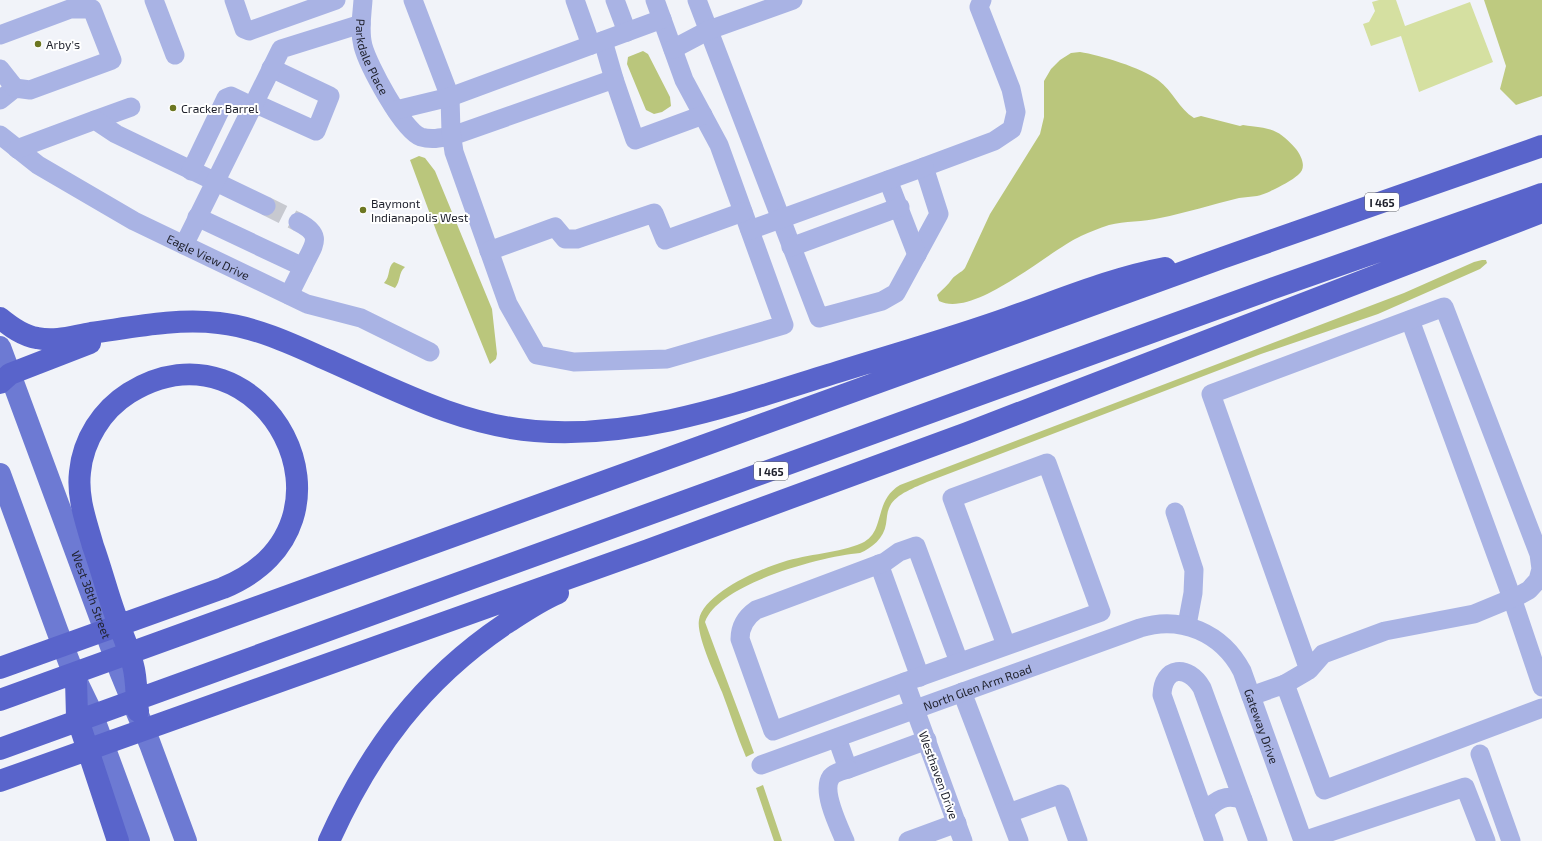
<svg xmlns="http://www.w3.org/2000/svg" width="1542" height="841" viewBox="0 0 1542 841" font-family="'Exo 2',sans-serif">
	<style>
		.green { fill: #d5e0a1 }
		.forest { fill: #beca80 }
		.water { fill: #bac67c }
		.lines { fill: none; stroke-linecap: round; stroke-linejoin: round }
		.minor-tunnel { stroke: #c7c9d0; stroke-width: 19; stroke-dasharray: 19 10; stroke-linecap: butt }
		.minor { stroke: #a9b3e4; stroke-width: 19 }
		.major { stroke: #6d7ad3; stroke-width: 22 }
		.highway { stroke: #5964cb; stroke-width: 22 }
		.poi-dot { fill: #6c7621; stroke: #fff; stroke-width: 1.5 }
		.labels { text-anchor: middle; dominant-baseline: central; stroke-width: 4; stroke-linejoin: round; paint-order: stroke }
		.shield { fill: #fff; stroke: #62646b; stroke-width: 1 }
		.shield-label { font-size: 11px; font-weight: bold; fill: #1f212c }
		.poi-label { font-size: 12px; fill: #1f212c; stroke: #fff; text-anchor: start }
		.street-label { font-size: 12px; fill: #1f212c; stroke: #fff }
	</style>
	<rect width="100%" height="100%" fill="#f1f3f9"/>
	<path class="green" d="M 1379,0 L 1396,0 L 1405,26 L 1470,2 L 1493,62 L 1419,92 L 1401,36 L 1371,46 L 1363,24 L 1369,22 L 1375,11 L 1372,2 Z"/>
	<path class="forest" d="M 1484,0 L 1542,0 L 1542,96 L 1516,105 L 1500,89 L 1506,66 Z"/>
	<path class="water" d="M 643,51 L 648,54 L 670,97 L 671,106 L 662,112 L 654,114 L 646,110 L 627,64 L 628,57 Z
		M 1080,52 C 1100,55 1142,68 1158,80 C 1173,91 1179,109 1194,118 L 1201,116 L 1240,126 L 1243,125 C 1270,129 1277,127 1296,149 C 1302,157 1307,168 1298,175 C 1290,182 1267,194 1257,196 C 1251,197 1245,197 1239,198 C 1213,204 1186,213 1160,218 C 1143,222 1125,221 1109,225 C 1099,228 1090,232 1081,236 C 1048,251 974,319 939,301 L 937,295 C 943,289 948,285 952,279 C 956,274 961,273 965,268 L 990,214 L 1040,134 L 1044,117 L 1044,81 L 1051,69 L 1060,60 L 1071,53 Z
		M 419,156 L 425,158 L 435,171 L 492,309 L 497,354 L 496,359 L 490,364 L 437,233 L 410,160 Z
		M 1482,260 L 1486,260 L 1487,263 L 1480,269 L 1378,314 L 1261,354 L 927,482 C 916,487 896,494 890,506 C 887,511 887,518 886,524 C 884,538 872,548 860,553 C 822,556 718,584 705,622 C 721,666 738,709 754,753 L 746,757 C 737,736 730,713 722,692 C 716,677 696,635 699,620 C 703,594 759,569 783,562 C 807,554 840,553 862,543 C 886,532 873,501 900,485 L 1404,293 L 1474,262 Z
		M 394,262 L 405,267 C 398,273 401,281 395,288 L 384,283 C 391,276 387,267 394,262 Z
		M 763,785 L 782,841 L 774,841 L 756,788 Z"/>
	<g class="lines">
		<path class="minor-tunnel" d="M 266,206 L 298,222"/>
		<g class="minor">
			<path d="M 154,0 L 175,55"/>
			<path d="M 234,0 L 244,29 L 249,31 L 336,0"/>
			<path id="s1" d="M 363,0 C 362,15 359,31 363,46 C 368,65 403,131 421,137 C 431,140 441,138 452,136 L 614,79 L 603,41"/>
			<path d="M 413,0 L 450,97 L 451,132 L 454,152 L 508,304 L 537,355 L 574,362 L 667,359 L 784,325 L 719,145 L 684,80 L 655,0"/>
			<path d="M 575,0 L 591,45"/>
			<path d="M 615,0 L 627,32"/>
			<path d="M 697,0 L 819,318 L 882,301 L 896,293 L 939,214 L 924,167 L 994,141 L 1012,129 L 1016,112 L 1011,89 L 979,7 L 982,0"/>
			<path d="M 0,35 L 70,9 L 92,9 L 112,60 L 30,90 L 15,88 L 0,100"/>
			<path d="M 673,49 L 709,30 L 793,0"/>
			<path d="M 0,69 L 15,88"/>
			<path d="M 614,79 L 635,140 L 703,115"/>
			<path d="M 254,103 L 316,131 L 330,96 L 271,68"/>
			<path d="M 396,110 L 450,97 L 662,19"/>
			<path d="M 95,120 L 131,107"/>
			<path id="s2" d="M 0,135 L 38,165 L 134,221 L 307,304 L 361,318 L 430,352"/>
			<path d="M 17,149 L 95,120 L 116,134 L 266,206"/>
			<path d="M 191,171 L 226,98 L 231,96 L 252,106"/>
			<path d="M 888,180 L 917,255"/>
			<path d="M 197,217 L 303,267 L 289,295"/>
			<path d="M 298,222 C 325,236 313,245 303,267"/>
			<path d="M 750,230 L 924,167"/>
			<path d="M 184,245 L 281,49 L 361,24"/>
			<path d="M 791,247 L 900,207"/>
			<path d="M 489,251 L 555,227 L 565,239 L 577,239 L 654,213 L 665,240 L 743,212"/>
			<path d="M 1410,320 L 1512,598 L 1542,687"/>
			<path d="M 1175,512 L 1194,570 L 1193,593 L 1187,625"/>
			<path d="M 879,564 L 920,677"/>
			<path d="M 905,682 L 773,731 L 740,639 C 740,626 746,617 756,610 L 885,562 L 899,552 L 916,546 L 959,662"/>
			<path d="M 1285,684 L 1309,670 L 1211,394 L 1444,307 L 1539,554 L 1541,569 L 1538,580 L 1529,590 L 1520,595 L 1474,614 L 1385,631 L 1323,654 L 1309,670"/>
			<path d="M 962,692 L 1019,841"/>
			<path d="M 1251,696 L 1285,684 L 1324,790 L 1542,708"/>
			<path d="M 837,738 L 848,769 L 927,740"/>
			<path d="M 1480,754 L 1511,841"/>
			<path id="s3" d="M 761,765 L 1140,628 C 1181,615 1222,633 1242,671 L 1303,841 L 1465,787 L 1486,841"/>
			<path d="M 1204,812 C 1216,800 1226,793 1243,800"/>
			<path d="M 1009,813 L 1061,794 L 1078,841"/>
			<path d="M 845,841 C 839,827 821,791 831,777 C 835,772 842,771 848,769"/>
			<path d="M 908,841 L 957,823"/>
			<path d="M 963,841 L 905,682 L 1101,612 L 1047,463 L 952,498 L 1006,645"/>
			<path d="M 1214,841 L 1162,695 C 1163,666 1188,664 1202,688 L 1258,841"/>
		</g>
		<g class="major">
			<path id="s4" d="M 0,347 L 120,671 L 150,744 L 186,841"/>
			<path d="M 0,474 L 57,630 L 76,680 L 91,711 L 139,841"/>
		</g>
		<path class="highway" d="M 0,318 C 11,327 23,336 37,338 C 56,342 73,336 91,333 C 134,327 176,318 219,323 C 255,327 290,343 323,358 C 392,388 459,425 535,431 C 637,439 732,405 828,375 C 888,356 949,339 1008,318 C 1060,300 1111,278 1165,268
			M 0,383 L 10,374 L 90,343
			M 0,668 L 223,588 C 378,524 262,311 129,393 C 102,410 83,440 80,472 C 77,498 86,521 93,546 C 101,568 107,592 115,614 C 121,631 129,648 133,665 C 137,679 136,696 138,711
			M 76,680 L 77,717 L 118,841
			M 0,700 L 1222,258 L 1542,146
			M 0,749 L 1271,289 L 1542,194
			M 0,781 L 648,550 L 967,433 L 1542,212
			M 329,841 C 370,750 422,680 505,624 C 522,613 539,601 558,593"/>
	</g>
	<g class="poi-dot">
		<circle cx="38" cy="44" r="4"/>
		<circle cx="173" cy="108" r="4"/>
		<circle cx="363" cy="210" r="4"/>
	</g>
	<g class="labels">
		<g class="shield">
			<rect x="1365" y="193" width="34" height="18" rx="3"/>
			<rect x="754" y="462" width="34" height="18" rx="3"/>
		</g>
		<g class="shield-label">
			<text x="1382" y="202">I 465</text>
			<text x="771" y="471">I 465</text>
		</g>
		<g class="poi-label">
			<text x="46" y="44">Arby's</text>
			<text x="181" y="108">Cracker Barrel</text>
			<text x="371" y="203">Baymont<tspan x="371" dy="14">Indianapolis West</tspan></text>
		</g>
		<g class="street-label">
			<text stroke="none"><textPath href="#s1" startOffset="59">Parkdale Place</textPath></text>
			<text stroke="none"><textPath href="#s2" startOffset="242">Eagle View Drive</textPath></text>
			<text stroke="none"><textPath href="#s4" startOffset="264">West 38th Street</textPath></text>
			<text stroke="none"><textPath href="#s3" startOffset="230">North Glen Arm Road</textPath></text>
			<text stroke="none"><textPath href="#s3" startOffset="582">Gateway Drive</textPath></text>
			<text transform="translate(939 775) rotate(70)">Westhaven Drive</text>
		</g>
	</g>
</svg>
